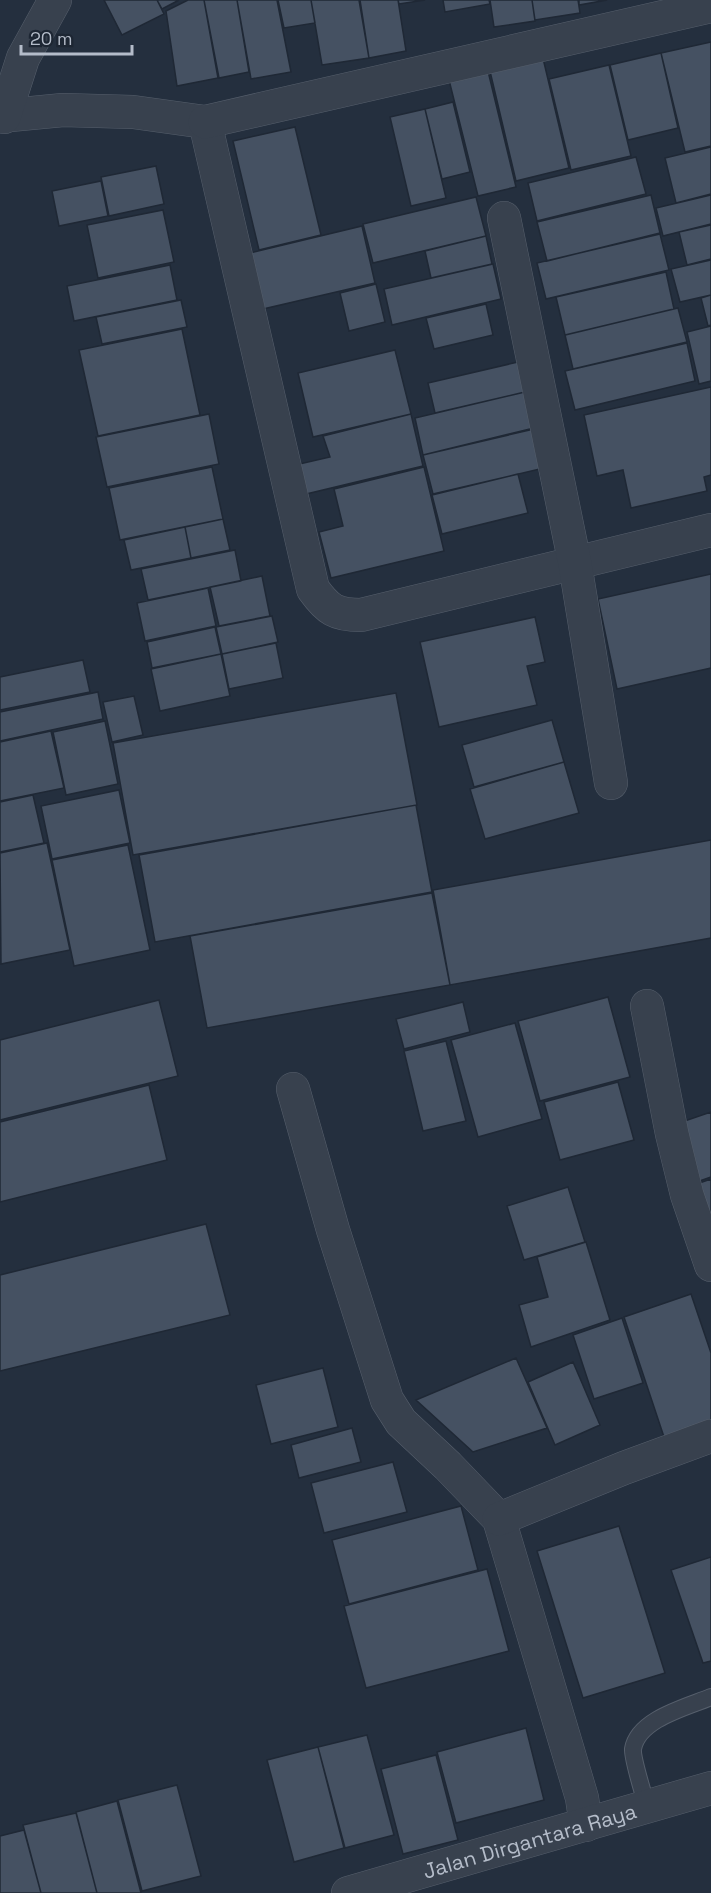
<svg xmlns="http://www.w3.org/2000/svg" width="711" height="1893" viewBox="0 0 711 1893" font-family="'Space Grotesk',sans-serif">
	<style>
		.building { fill: #455162; stroke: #1f2835; stroke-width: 1.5 }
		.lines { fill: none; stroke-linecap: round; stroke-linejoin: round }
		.lane-casing { stroke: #565f6c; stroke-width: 18 }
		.street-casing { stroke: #565f6c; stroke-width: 34 }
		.lane { stroke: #38414e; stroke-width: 16 }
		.street { stroke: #38414e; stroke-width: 33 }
		.labels { text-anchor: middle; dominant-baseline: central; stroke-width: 4.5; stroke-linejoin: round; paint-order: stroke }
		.street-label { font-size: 21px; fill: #b4bcc9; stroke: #1d2633 }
	</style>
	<rect width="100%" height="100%" fill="#242f3e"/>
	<path class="building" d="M 104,0 L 157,0 L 164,14 L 122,35 Z
		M 157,0 L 179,0 L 162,9 Z
		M 188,0 L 204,0 L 218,78 L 177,86 L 166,11 Z
		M 204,0 L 237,0 L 249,72 L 219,78 Z
		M 237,0 L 277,0 L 291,72 L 251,79 Z
		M 278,0 L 311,0 L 315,23 L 284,28 Z
		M 311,0 L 359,0 L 369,58 L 322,65 Z
		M 360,0 L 398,0 L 406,51 L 369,58 Z
		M 398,0 L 425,0 L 399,4 Z
		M 443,0 L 489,0 L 490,4 L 445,12 Z
		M 490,0 L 532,0 L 535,21 L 494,27 Z
		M 532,0 L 578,0 L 580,13 L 535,20 Z
		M 579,0 L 607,0 L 579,5 Z
		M 711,42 L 711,146 L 685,152 L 661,53 Z
		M 661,53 L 678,128 L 628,140 L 610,65 Z
		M 542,54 L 569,168 L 516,181 L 489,67 Z
		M 609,65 L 631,156 L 571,170 L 549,79 Z
		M 487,67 L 516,187 L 478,196 L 448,76 Z
		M 453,102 L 470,172 L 442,179 L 425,109 Z
		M 425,109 L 446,198 L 411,206 L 390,117 Z
		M 295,127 L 321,235 L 259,250 L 233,141 Z
		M 711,147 L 711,194 L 676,203 L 665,158 Z
		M 636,157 L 646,194 L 537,221 L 528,183 Z
		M 156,166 L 164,204 L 109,216 L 101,177 Z
		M 101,181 L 108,216 L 59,226 L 52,191 Z
		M 651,195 L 660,233 L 547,261 L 537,222 Z
		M 711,195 L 711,224 L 663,236 L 656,208 Z
		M 476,197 L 486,236 L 373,263 L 363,224 Z
		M 163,210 L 174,262 L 98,278 L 87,225 Z
		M 711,225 L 711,259 L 687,265 L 679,232 Z
		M 362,226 L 375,283 L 263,309 L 250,253 Z
		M 660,234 L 669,270 L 546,299 L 537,263 Z
		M 486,236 L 492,264 L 431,278 L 425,251 Z
		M 711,260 L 711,295 L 680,302 L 671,269 Z
		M 493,264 L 501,299 L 392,325 L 384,289 Z
		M 170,265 L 177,300 L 74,321 L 67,286 Z
		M 666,272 L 674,309 L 565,335 L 556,297 Z
		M 376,284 L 385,322 L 349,331 L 340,293 Z
		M 711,295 L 711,325 L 708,326 L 701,298 Z
		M 181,300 L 187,327 L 102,344 L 96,317 Z
		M 486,304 L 493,335 L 434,349 L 426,318 Z
		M 678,308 L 687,342 L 573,369 L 565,335 Z
		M 711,326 L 711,381 L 699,384 L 687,332 Z
		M 182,329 L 200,415 L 98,436 L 79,350 Z
		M 687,343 L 695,381 L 575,410 L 565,371 Z
		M 395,350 L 411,414 L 313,437 L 298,373 Z
		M 518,362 L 525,392 L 435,413 L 428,383 Z
		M 711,387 L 711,475 L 704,477 L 707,491 L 631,508 L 623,470 L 597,476 L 584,415 Z
		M 525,392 L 534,428 L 423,455 L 415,418 Z
		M 209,414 L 219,464 L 107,487 L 96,437 Z
		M 411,414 L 423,466 L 302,495 L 295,465 L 330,457 L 323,436 Z
		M 534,429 L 544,468 L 433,494 L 423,455 Z
		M 212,467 L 223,519 L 120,540 L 109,488 Z
		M 424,467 L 444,551 L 331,578 L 319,532 L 343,526 L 334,489 Z
		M 518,474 L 528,513 L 442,534 L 432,495 Z
		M 223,519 L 230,550 L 191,558 L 185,527 Z
		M 185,527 L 191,558 L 131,570 L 124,540 Z
		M 235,550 L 241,581 L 148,600 L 141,569 Z
		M 711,574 L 711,668 L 617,689 L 598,599 Z
		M 262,576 L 270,616 L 219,626 L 210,587 Z
		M 208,588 L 216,626 L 145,641 L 137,603 Z
		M 272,616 L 278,642 L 222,654 L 216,627 Z
		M 535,617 L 545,662 L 527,666 L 537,705 L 439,727 L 420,642 Z
		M 215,627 L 221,654 L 152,668 L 147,642 Z
		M 276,643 L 283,678 L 229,689 L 222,654 Z
		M 221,654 L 230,696 L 160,711 L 151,669 Z
		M 83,660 L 90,692 L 0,710 L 0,677 Z
		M 98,692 L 103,719 L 0,741 L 0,712 Z
		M 396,693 L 417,805 L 133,855 L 113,743 Z
		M 134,696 L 143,735 L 112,742 L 103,702 Z
		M 552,720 L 564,762 L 474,787 L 462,745 Z
		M 105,721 L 118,784 L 66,795 L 53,732 Z
		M 51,731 L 64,788 L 0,801 L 0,742 Z
		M 564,762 L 579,813 L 485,839 L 470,789 Z
		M 119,790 L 130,843 L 52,859 L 41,806 Z
		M 33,795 L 44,843 L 0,852 L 0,802 Z
		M 416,805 L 432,892 L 155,942 L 139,855 Z
		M 711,840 L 711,938 L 450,985 L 433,890 Z
		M 47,843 L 70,950 L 1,964 L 0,853 Z
		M 128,845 L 150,950 L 74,966 L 52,860 Z
		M 432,893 L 450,985 L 207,1028 L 190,936 Z
		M 608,997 L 630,1077 L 540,1101 L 518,1021 Z
		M 159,1000 L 178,1076 L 0,1120 L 0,1040 Z
		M 463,1002 L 470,1032 L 404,1049 L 396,1019 Z
		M 515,1023 L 542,1119 L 478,1137 L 451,1040 Z
		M 446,1041 L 466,1121 L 423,1131 L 404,1051 Z
		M 618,1082 L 634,1140 L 560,1160 L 544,1102 Z
		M 149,1085 L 167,1160 L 0,1202 L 0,1122 Z
		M 711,1112 L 711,1177 L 694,1183 L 673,1125 Z
		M 711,1179 L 711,1229 L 691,1186 Z
		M 568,1187 L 585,1242 L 524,1260 L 507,1206 Z
		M 206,1224 L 230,1315 L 0,1371 L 0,1275 Z
		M 586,1242 L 610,1320 L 531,1347 L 519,1305 L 548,1297 L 537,1257 Z
		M 691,1294 L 711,1353 L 711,1421 L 664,1437 L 624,1317 Z
		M 622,1318 L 643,1383 L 594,1399 L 573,1335 Z
		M 516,1358 L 547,1428 L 473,1452 L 416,1400 Z
		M 573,1362 L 600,1425 L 555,1445 L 528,1382 Z
		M 323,1368 L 338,1427 L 271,1444 L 256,1385 Z
		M 352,1428 L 361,1462 L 299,1478 L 291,1445 Z
		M 393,1462 L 407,1512 L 324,1533 L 311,1483 Z
		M 461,1506 L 478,1570 L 349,1604 L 332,1540 Z
		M 619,1526 L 665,1673 L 583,1698 L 537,1551 Z
		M 711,1557 L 711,1661 L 703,1663 L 671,1570 Z
		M 487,1569 L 509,1651 L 366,1688 L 344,1606 Z
		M 526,1728 L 544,1800 L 456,1823 L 437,1752 Z
		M 367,1735 L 394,1835 L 345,1848 L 318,1747 Z
		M 318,1747 L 344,1848 L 294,1862 L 267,1760 Z
		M 436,1755 L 458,1840 L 403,1854 L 381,1769 Z
		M 177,1785 L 201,1876 L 142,1891 L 118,1800 Z
		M 117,1801 L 141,1893 L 97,1893 L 76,1812 Z
		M 76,1813 L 97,1893 L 41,1893 L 23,1825 Z
		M 24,1830 L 41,1893 L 0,1893 L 0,1836 Z"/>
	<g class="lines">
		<g class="lane-casing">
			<path id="lane" d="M 647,1807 C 644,1795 632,1759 633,1749 C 638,1719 687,1707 711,1697"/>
		</g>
		<g class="street-casing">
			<g id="street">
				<path d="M 0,116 L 63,110 L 133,112 L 205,122 L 313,589 C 328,610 336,615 361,615 L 711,530"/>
				<path d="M 4,117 L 23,58 L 55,0"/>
				<path d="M 205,122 L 711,6"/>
				<path d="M 504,218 L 575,564 L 611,783"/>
				<path d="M 647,1006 L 672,1134 L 687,1195 L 711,1265"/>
				<path d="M 293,1089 L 333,1230 L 387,1400 L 401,1422 L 448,1466 L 499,1519 L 582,1798 L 586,1825"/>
				<path d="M 499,1519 L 624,1468 L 711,1436"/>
				<path id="s1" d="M 348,1893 L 711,1788"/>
			</g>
		</g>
		<use href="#lane" class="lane"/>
		<use href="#street" class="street"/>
	</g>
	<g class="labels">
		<g class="street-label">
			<text stroke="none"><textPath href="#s1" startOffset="189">Jalan Dirgantara Raya</textPath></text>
		</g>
	</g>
	<path d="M21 45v9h111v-9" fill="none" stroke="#b4bcc9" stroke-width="3"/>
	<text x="30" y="45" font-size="18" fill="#b4bcc9" stroke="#1d2633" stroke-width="4.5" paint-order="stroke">20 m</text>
</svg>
